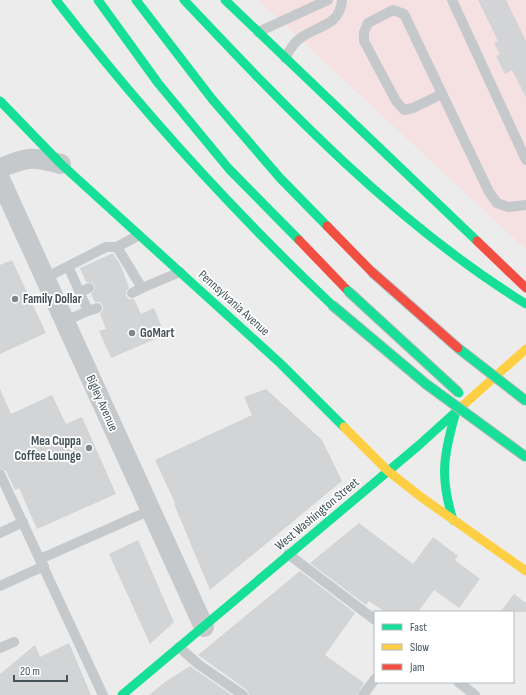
<svg xmlns="http://www.w3.org/2000/svg" width="526" height="695" viewBox="0 0 526 695" font-family="'Sofia Sans Condensed',sans-serif">
	<style>
		.medical { fill: #f5e1e2 }
		.building { fill: #d3d4d5 }
		.lines { fill: none; stroke-linecap: round; stroke-linejoin: round }
		.lane { stroke: #c5c9cc; stroke-width: 10 }
		.street { stroke: #c5c9cc; stroke-width: 20 }
		.fast { stroke: #16e098; stroke-width: 9 }
		.slow { stroke: #ffcf43; stroke-width: 9 }
		.jam { stroke: #f24e42; stroke-width: 9 }
		.fast-bridge-casing { stroke: #b1b8bc; stroke-width: 11; stroke-linecap: butt }
		.jam-bridge-casing { stroke: #b1b8bc; stroke-width: 11; stroke-linecap: butt }
		.fast-bridge { stroke: #16e098; stroke-width: 9 }
		.jam-bridge { stroke: #f24e42; stroke-width: 9 }
		.poi-dot { fill: #7e888c; stroke: #fff; stroke-width: 1.5 }
		.labels { text-anchor: middle; dominant-baseline: central; stroke-width: 3.5; stroke-linejoin: round; paint-order: stroke }
		.poi-label { font-size: 13px; font-weight: bold; fill: #435259; stroke: #fff; text-anchor: start }
		.street-label { font-size: 13px; fill: #435259; stroke: #fff }
	</style>
	<rect width="100%" height="100%" fill="#edecec"/>
	<path class="medical" d="M 258,0 L 526,0 L 526,248 L 521,245 Z"/>
	<path class="building" d="M 478,0 L 506,0 L 526,41 L 526,97 L 512,70 L 505,74 L 496,56 L 500,54 L 494,43 L 498,41 Z
		M 111,254 L 113,254 L 120,264 L 129,287 L 126,292 L 126,296 L 129,299 L 134,299 L 141,314 L 154,308 L 165,335 L 111,358 L 99,331 L 106,329 L 100,314 L 103,310 L 103,306 L 99,302 L 95,302 L 91,294 L 94,291 L 95,286 L 92,283 L 86,282 L 80,268 Z
		M 12,260 L 46,333 L 0,354 L 0,265 Z
		M 0,389 L 11,414 L 52,395 L 66,424 L 82,417 L 116,494 L 37,529 L 19,488 L 15,490 L 6,471 L 0,468 Z
		M 266,389 L 322,440 L 342,481 L 210,590 L 174,504 L 175,503 L 155,460 L 252,415 L 244,397 Z
		M 359,523 L 413,564 L 433,537 L 458,556 L 455,560 L 480,579 L 459,608 L 434,590 L 418,612 L 385,612 L 369,601 L 366,605 L 310,563 Z
		M 138,540 L 174,622 L 150,644 L 109,554 Z
		M 300,571 L 355,613 L 325,655 L 364,683 L 357,695 L 249,695 L 247,690 L 198,655 Z
		M 514,594 L 526,603 L 526,612 L 500,612 Z
		M 69,643 L 91,695 L 0,695 L 0,674 L 35,645 L 40,657 Z
		M 190,666 L 194,669 L 232,695 L 149,695 L 165,682 Z"/>
	<g class="lines">
		<path class="lane" d="M 452,0 L 526,160
			M 258,32 L 328,0
			M 285,58 C 288,53 291,47 296,42 C 312,25 340,29 342,0
			M 442,94 L 413,108 L 404,110 L 396,101 L 364,41 L 364,32 L 368,23 L 393,10 L 404,14 L 489,192 L 497,203 L 508,207 L 526,205
			M 117,247 L 139,235
			M 68,266 L 88,311 L 97,308
			M 45,278 L 106,247 L 117,247 L 142,288 L 180,272
			M 80,292 L 89,288
			M 132,293 L 142,288
			M 65,321 L 88,311
			M 0,474 L 103,695
			M 0,533 L 23,522
			M 288,554 L 375,620
			M 40,559 L 151,510
			M 0,586 L 44,566
			M 179,647 L 198,664 L 243,695
			M 0,648 L 14,642
			M 458,682 L 475,695
			M 363,695 L 375,679"/>
		<path class="street" d="M 0,168 C 29,157 30,156 61,164
			M 0,179 L 204,627"/>
		<path class="fast" d="M 56,0 C 140,109 232,210 332,305
			M 98,0 L 158,83 L 229,169 L 299,240
			M 136,0 L 212,99 L 280,178 L 327,226
			M 184,0 C 289,111 395,223 526,304
			M 225,0 L 477,241
			M 0,101 L 61,164 L 281,364 L 344,427
			M 453,520 C 440,478 443,457 455,415
			M 122,695 L 418,446 L 460,408"/>
		<path class="slow" d="M 460,408 L 526,349
			M 344,427 L 388,471 L 421,497 L 526,571"/>
		<path class="jam" d="M 327,226 L 372,272
			M 299,240 L 348,291
			M 477,241 L 526,288"/>
		<g class="fast-bridge-casing">
			<path id="fast-bridge" d="M 348,291 L 459,393
				M 332,305 L 426,384 L 526,457
				M 458,348 L 526,401"/>
		</g>
		<g class="jam-bridge-casing">
			<path id="jam-bridge" d="M 372,272 L 458,348"/>
		</g>
		<use href="#fast-bridge" class="fast-bridge"/>
		<use href="#jam-bridge" class="jam-bridge"/>
	</g>
	<g class="poi-dot">
		<circle cx="15" cy="299" r="4"/>
		<circle cx="132" cy="333" r="4"/>
		<circle cx="89" cy="448" r="4"/>
	</g>
	<g class="labels">
		<g class="poi-label">
			<text x="23" y="299">Family Dollar</text>
			<text x="140" y="333">GoMart</text>
			<text x="81" y="441" text-anchor="end">Mea Cuppa<tspan x="81" dy="15">Coffee Lounge</tspan></text>
		</g>
		<g class="street-label">
			<text transform="translate(234 303) rotate(42)">Pennsylvania Avenue</text>
			<text transform="translate(102 403) rotate(66)">Bigley Avenue</text>
			<text transform="translate(317 514) rotate(-40)">West Washington Street</text>
		</g>
	</g>
	<rect x="374" y="611" width="140" height="72" fill="#ffffff" stroke="#b4babd"/>
	<rect x="382" y="624" width="20" height="6" fill="#16e098" stroke="#b4babd"/>
	<text x="410" y="631" font-size="12" fill="#435259">Fast</text>
	<rect x="382" y="644" width="20" height="6" fill="#ffcf43" stroke="#b4babd"/>
	<text x="410" y="651" font-size="12" fill="#435259">Slow</text>
	<rect x="382" y="664" width="20" height="6" fill="#f24e42" stroke="#b4babd"/>
	<text x="410" y="671" font-size="12" fill="#435259">Jam</text>
	<path d="M14 675v6h53v-6" fill="none" stroke="#435259" stroke-width="2"/>
	<text x="20" y="675" font-size="12" fill="#435259" stroke="#ffffff" stroke-width="3" paint-order="stroke">20 m</text>
</svg>
